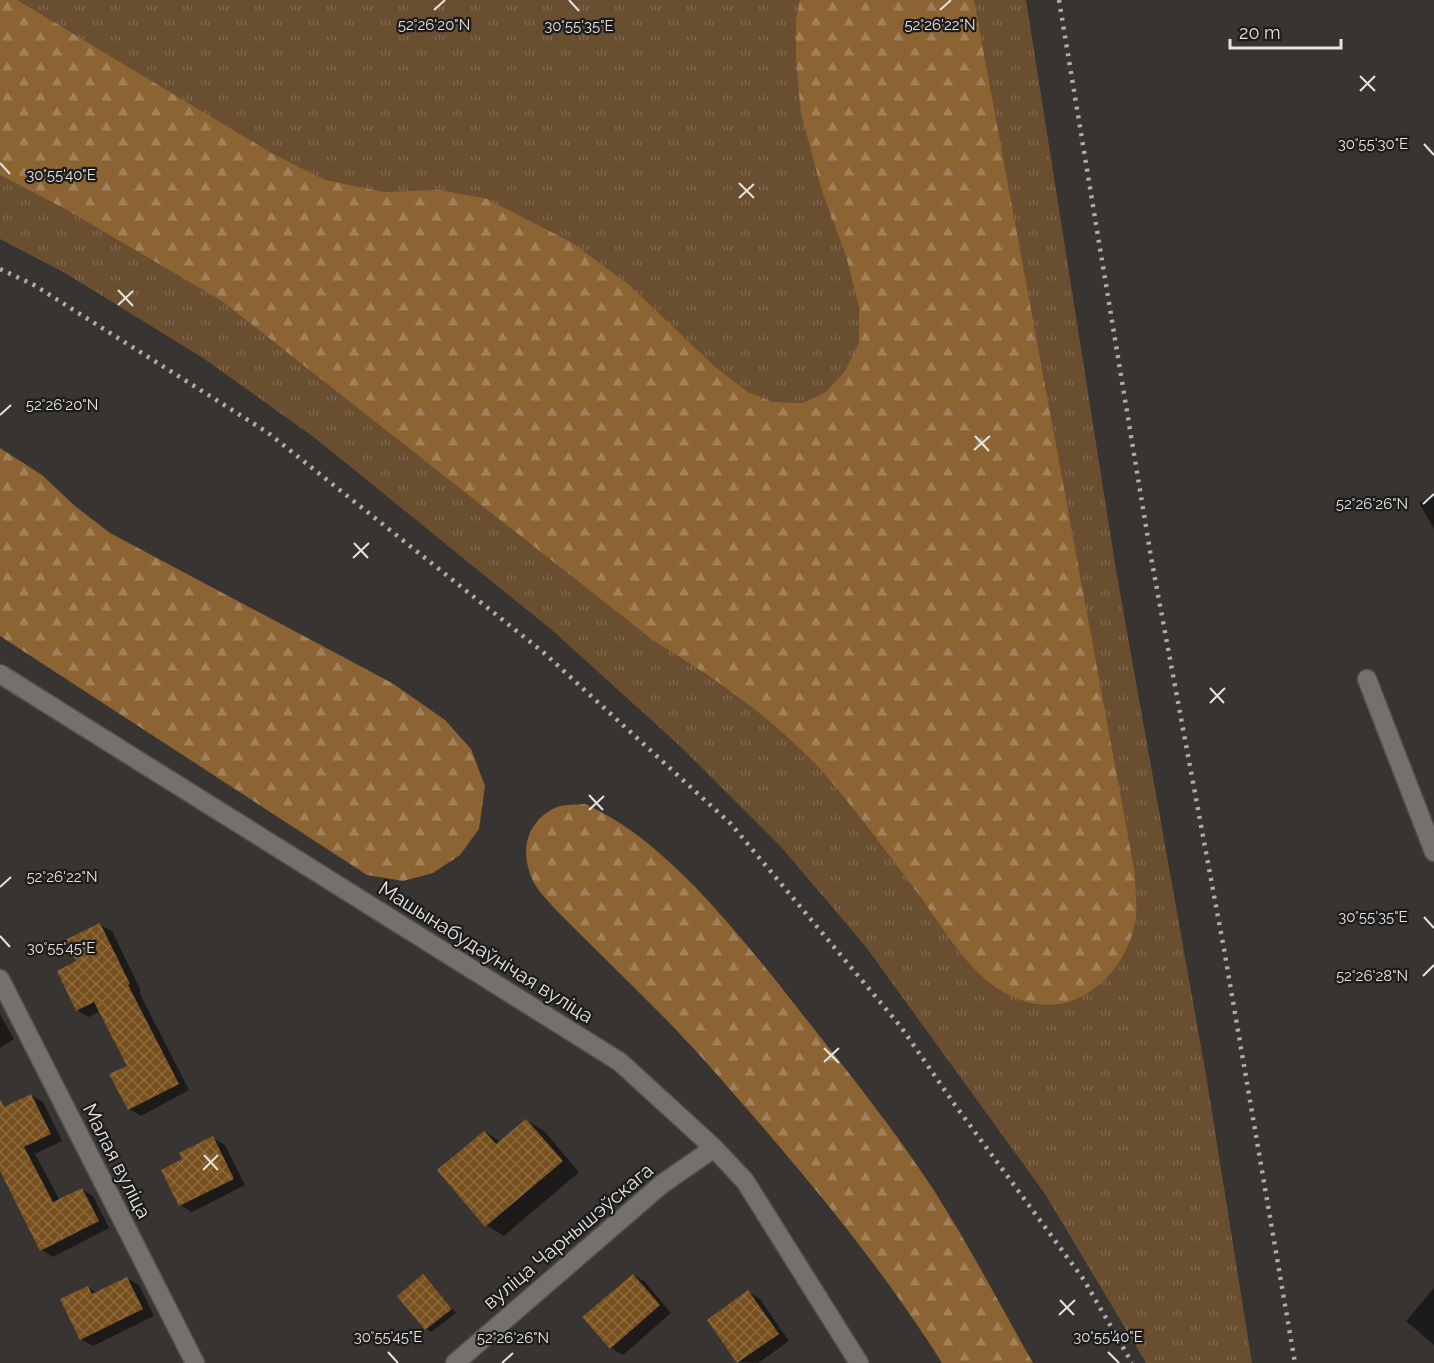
<svg xmlns="http://www.w3.org/2000/svg" width="1434" height="1363" viewBox="0 0 1434 1363" font-family="Raleway,sans-serif">
	<style>
		.grass { fill: url(#grass-tufts) }
		.forest { fill: url(#forest-firs) }
		.shadow { fill: #0007 }
		.building { fill: url(#building-cross-hatch) }
		.lines { fill: none; stroke-linecap: round; stroke-linejoin: round }
		.minor-casing { stroke: #52504d; stroke-width: 21 }
		.minor { stroke: #74706d; stroke-width: 18 }
		.rail { stroke: #aeaca9; stroke-width: 4.5; stroke-dasharray: 3 6; stroke-linecap: butt }
		.ticks { fill: none; stroke: #e4e3e0; stroke-width: 2 }
		.labels { text-anchor: middle; dominant-baseline: central; stroke-width: 4.5; stroke-linejoin: round; paint-order: stroke }
		.street-label { font-size: 20px; fill: #e4e3e0; stroke: #1d1c1b }
		.ticks-label { font-size: 15px; text-anchor: middle; fill: #e4e3e0; stroke: #1d1c1b; stroke-width: 4.5; stroke-linejoin: round; paint-order: stroke }
	</style>
	<defs>
		<pattern id="grass-tufts" width="24" height="20" patternUnits="userSpaceOnUse" patternTransform="scale(1.5)"><rect width="24" height="20" fill="#694e30"/><path d="M3 7l-1-3M5 7V3M7 7l1-3M15 17l-1-3M17 17v-4M19 17l1-3" fill="none" stroke="#7e674e"/></pattern>
		<pattern id="forest-firs" width="22" height="20" patternUnits="userSpaceOnUse" patternTransform="scale(1.5)"><rect width="22" height="20" fill="#8c6332"/><path d="M5 1l3.5 6h-7zM16 11l3.5 6h-7z" fill="#a18159"/></pattern>
		<pattern id="building-cross-hatch" width="8" height="8" patternUnits="userSpaceOnUse" patternTransform="scale(1.5)"><rect width="8" height="8" fill="#79511f"/><path d="M0 0l8 8M0 8l8-8" fill="none" stroke="#8c6a3f"/></pattern>
	</defs>
	<rect width="100%" height="100%" fill="#373431"/>
	<path class="grass" d="M 0,0 L 1026,0 L 1116,570 L 1206,1075 L 1252,1363 L 1146,1363 L 1045,1194 L 866,947 L 782,848 L 681,747 L 553,631 L 315,438 L 203,358 L 65,273 L 0,239 Z"/>
	<path class="forest" d="M 0,0 L 17,0 L 273,154 L 325,180 L 384,192 L 440,190 L 487,199 L 571,242 L 628,284 L 713,365 L 748,392 L 772,402 L 802,403 L 826,392 L 845,371 L 859,343 L 859,307 L 846,256 L 822,191 L 801,114 L 796,58 L 796,19 L 800,0 L 974,0 L 1135,874 C 1135,890 1138,909 1135,924 C 1129,952 1112,978 1088,993 C 1056,1013 1021,1006 991,984 C 962,961 941,926 920,896 C 888,854 857,811 822,771 C 773,718 715,678 654,641 L 222,301 L 67,210 L 0,175 Z
		M 0,448 L 42,475 L 75,506 L 110,533 L 392,683 L 445,720 L 471,749 L 485,786 L 479,829 L 460,855 L 433,873 L 403,881 L 367,875 L 0,636 Z
		M 585,804 C 660,837 726,919 777,982 C 830,1050 886,1117 933,1189 C 969,1245 1000,1305 1033,1363 L 942,1363 C 876,1258 794,1162 712,1069 C 664,1014 608,963 556,910 C 548,901 538,891 533,881 C 519,851 526,821 557,807 C 565,804 577,805 585,804 Z"/>
	<path class="shadow" d="M 1434,495 L 1434,529 L 1419,503 Z
		M 100,925 L 112,931 L 141,991 L 139,992 L 189,1090 L 141,1116 L 129,1109 L 129,1066 L 100,1011 L 89,1017 L 77,1010 L 78,962 Z
		M 0,1014 L 14,1039 L 0,1048 Z
		M 31,1095 L 43,1102 L 62,1141 L 35,1154 L 60,1201 L 81,1189 L 93,1196 L 109,1228 L 53,1257 L 41,1250 L 0,1171 L 0,1110 Z
		M 526,1120 L 544,1131 L 579,1172 L 504,1236 L 486,1225 L 485,1132 L 501,1142 Z
		M 213,1138 L 225,1145 L 245,1185 L 192,1212 L 180,1205 L 184,1159 Z
		M 634,1275 L 645,1282 L 671,1313 L 623,1355 L 611,1348 Z
		M 423,1276 L 456,1313 L 431,1332 L 426,1329 Z
		M 127,1278 L 139,1285 L 154,1316 L 93,1346 L 81,1339 L 88,1287 L 97,1293 Z
		M 1434,1288 L 1434,1345 L 1406,1321 Z
		M 748,1292 L 760,1299 L 789,1341 L 758,1363 L 738,1362 Z"/>
	<path class="building" d="M 100,923 L 130,984 L 128,985 L 179,1084 L 128,1110 L 109,1074 L 127,1066 L 94,1002 L 76,1011 L 57,971 L 76,961 L 65,940 Z
		M 31,1094 L 51,1134 L 24,1147 L 53,1202 L 82,1188 L 99,1221 L 40,1251 L 0,1171 L 0,1099 L 4,1107 Z
		M 526,1119 L 563,1161 L 485,1227 L 437,1170 L 484,1131 L 496,1144 Z
		M 213,1136 L 234,1179 L 179,1206 L 161,1170 L 182,1159 L 179,1153 Z
		M 423,1274 L 452,1309 L 425,1330 L 397,1296 Z
		M 633,1274 L 660,1305 L 610,1349 L 582,1317 Z
		M 127,1277 L 143,1309 L 80,1340 L 60,1299 L 88,1286 L 92,1294 Z
		M 748,1290 L 779,1334 L 737,1363 L 707,1320 Z"/>
	<g class="lines">
		<g class="minor-casing">
			<path id="minor" d="M 0,674 L 620,1062 L 714,1148 L 745,1181 L 859,1363
				M 1367,679 L 1434,852
				M 0,979 L 195,1363
				M 455,1363 L 662,1184 L 714,1148"/>
		</g>
		<use href="#minor" class="minor"/>
		<path class="rail" d="M 1059,0 L 1151,557 L 1224,949 L 1295,1363
			M 0,269 L 34,285 L 267,432 L 543,652 L 731,824 L 901,1027 L 955,1105 L 1084,1280 L 1132,1363"/>
	</g>
	<path class="ticks" d="M 569,0 L 579,11M 434,10 L 445,0M 940,10 L 951,0M 1360,76 L 1375,91M 1360,91 L 1375,76M 1424,144 L 1434,155M 0,163 L 10,174M 739,183 L 754,198M 739,198 L 754,184M 118,290 L 133,306M 118,305 L 133,291M 0,415 L 11,405M 975,436 L 989,451M 974,450 L 990,436M 1423,504 L 1434,494M 354,543 L 368,558M 353,558 L 369,543M 1210,688 L 1224,703M 1210,703 L 1225,688M 589,795 L 603,810M 589,810 L 604,796M 0,887 L 11,877M 1424,917 L 1434,928M 0,936 L 10,947M 1423,976 L 1434,965M 824,1048 L 839,1063M 824,1062 L 839,1048M 204,1155 L 218,1170M 203,1170 L 218,1155M 1060,1300 L 1074,1315M 1059,1315 L 1075,1300M 388,1352 L 398,1363M 1108,1352 L 1119,1363M 502,1363 L 513,1353"/>
	<g class="labels">
		<g class="street-label">
			<text transform="translate(486 952) rotate(32)">Машынабудаўнічая вуліца</text>
			<text transform="translate(117 1161) rotate(63)">Малая вуліца</text>
			<text transform="translate(568 1236) rotate(-40)">вуліца Чарнышэўскага</text>
		</g>
	</g>
	<g class="ticks-label">
		<text x="434" y="30">52°26'20"N</text>
		<text x="940" y="30">52°26'22"N</text>
		<text x="579" y="31">30°55'35"E</text>
		<text x="1373" y="149">30°55'30"E</text>
		<text x="61" y="180">30°55'40"E</text>
		<text x="62" y="410">52°26'20"N</text>
		<text x="1372" y="509">52°26'26"N</text>
		<text x="62" y="882">52°26'22"N</text>
		<text x="1373" y="922">30°55'35"E</text>
		<text x="61" y="953">30°55'45"E</text>
		<text x="1372" y="981">52°26'28"N</text>
		<text x="388" y="1342">30°55'45"E</text>
		<text x="1108" y="1342">30°55'40"E</text>
		<text x="513" y="1343">52°26'26"N</text>
	</g>
	<path d="M1230 39v9h111v-9" fill="none" stroke="#e4e3e0" stroke-width="3"/>
	<text x="1239" y="39" font-size="18" fill="#e4e3e0" stroke="#1d1c1b" stroke-width="4.5" paint-order="stroke">20 m</text>
</svg>
